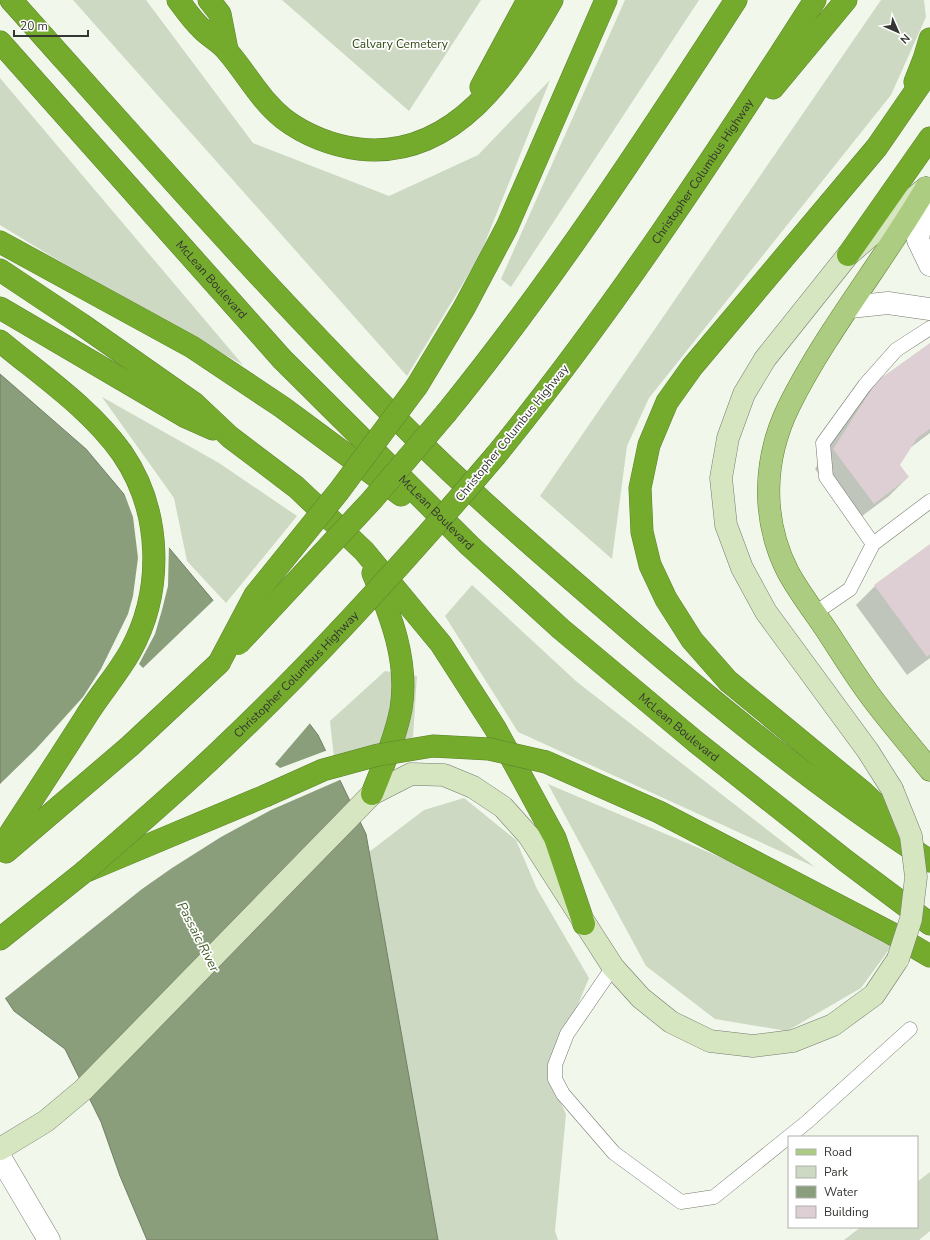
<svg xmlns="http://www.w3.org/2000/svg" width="930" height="1240" viewBox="0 0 930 1240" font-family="'Nunito Sans',sans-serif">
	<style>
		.green { fill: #cdd9c3 }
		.water { fill: #8b9e7b; stroke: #717f65 }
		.pier { fill: #f1f7eb }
		.shadow { fill: #0003 }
		.building { fill: #ddcfd3 }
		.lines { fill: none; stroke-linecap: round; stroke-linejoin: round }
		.service-casing { stroke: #767b71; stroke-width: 15 }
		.minor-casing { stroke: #767b71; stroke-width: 23 }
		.tertiary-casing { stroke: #767b71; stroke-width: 23 }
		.secondary-casing { stroke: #767b71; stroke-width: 23 }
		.primary-casing { stroke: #5e822f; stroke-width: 23 }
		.motorway-casing { stroke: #5e822f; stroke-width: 23 }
		.service { stroke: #fff; stroke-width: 14 }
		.minor { stroke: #fff; stroke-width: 22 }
		.tertiary { stroke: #fff; stroke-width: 22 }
		.secondary { stroke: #d5e6c0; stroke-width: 22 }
		.primary { stroke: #accd81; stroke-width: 22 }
		.motorway { stroke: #74ab2d; stroke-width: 22 }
		.secondary-bridge-casing { stroke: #767b71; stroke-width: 23; stroke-linecap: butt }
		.motorway-bridge-casing { stroke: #5e822f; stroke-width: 23; stroke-linecap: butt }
		.secondary-bridge { stroke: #d5e6c0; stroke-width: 22 }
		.motorway-bridge { stroke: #74ab2d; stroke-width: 22 }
		.labels { text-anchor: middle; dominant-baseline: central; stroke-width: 3.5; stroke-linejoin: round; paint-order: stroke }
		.park-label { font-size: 12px; fill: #2f4812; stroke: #fff }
		.street-label { font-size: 12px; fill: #343632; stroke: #fff }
		.water-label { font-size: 13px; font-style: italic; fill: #445e29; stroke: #fff }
	</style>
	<rect width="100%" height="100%" fill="#f1f7eb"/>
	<path class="green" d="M 73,0 L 146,0 L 253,143 L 389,196 L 478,155 L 550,80 L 480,255 L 407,376 Z
		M 282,0 L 481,0 L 409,111 Z
		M 625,0 L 699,0 L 511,287 L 501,279 Z
		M 881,0 L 924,0 L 926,17 L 891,95 L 649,398 L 627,446 L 612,559 L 540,496 Z
		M 0,78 L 243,365 L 51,256 L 0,225 Z
		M 102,397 L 219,463 L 297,516 L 226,603 L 187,561 L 174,498 Z
		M 472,585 L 577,682 L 815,867 L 518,732 L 445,616 Z
		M 385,671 L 417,676 L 413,737 L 334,758 L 330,721 Z
		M 548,784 L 741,866 L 893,944 L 861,988 L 787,1031 L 715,1019 L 646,966 Z
		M 464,798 L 516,840 L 537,889 L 589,978 L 548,1076 L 566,1114 L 555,1231 L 558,1240 L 438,1240 L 369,852 L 424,810 Z
		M 930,1172 L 930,1231 L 919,1240 L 844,1240 L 861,1227 L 917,1227 L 917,1182 Z"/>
	<path class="water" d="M 0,374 L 86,449 L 243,636 L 318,735 L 366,834 L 438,1240 L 147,1240 L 120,1176 L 101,1122 L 65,1049 L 14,1011 L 0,990 Z"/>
	<path class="pier" d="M 123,490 L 169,544 L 168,586 L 162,610 L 155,634 L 139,664 L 143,668 L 215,599 L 245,635 L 311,722 L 275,764 L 280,768 L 328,750 L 342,779 L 271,810 L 221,837 L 172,868 L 142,889 L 4,999 L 0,993 L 0,784 L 36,749 L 83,697 L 101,669 L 128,614 L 133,596 L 138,558 L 133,517 Z"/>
	<path class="shadow" d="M 930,345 L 930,433 L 910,448 L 899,465 L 908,477 L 889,496 L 854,522 L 815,469 L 858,402 L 877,382 Z
		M 930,546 L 930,658 L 907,675 L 856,605 L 875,586 Z"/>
	<path class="building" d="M 930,343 L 930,429 L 917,438 L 900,465 L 909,477 L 874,504 L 833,449 L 877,381 Z
		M 930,544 L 930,654 L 927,657 L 874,585 Z"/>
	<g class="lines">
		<g class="service-casing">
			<path id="service" d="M 873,544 L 826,477 L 823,443 L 865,385 L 896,350 L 930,328
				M 815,613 L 850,589 L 873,544 L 930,501
				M 613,967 L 567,1034 L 555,1065 L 555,1079 L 563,1094 L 614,1153 L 681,1202 L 714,1197 L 807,1122 L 910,1029"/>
		</g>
		<g class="minor-casing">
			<path id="minor" d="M 926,188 L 918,240 L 930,265
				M 850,307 L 888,303 L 930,309"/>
		</g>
		<g class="tertiary-casing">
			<path id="tertiary" d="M 0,1157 L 49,1240"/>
		</g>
		<g class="secondary-casing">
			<path id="secondary" d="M 892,789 L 868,751 L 766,612 L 742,568 L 726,525 L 721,478 L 728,438 L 744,394 L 765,359 L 848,255 L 922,191
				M 0,1149 L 46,1121 L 83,1090 L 372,794 L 411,774 L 444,775 L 473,787 L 503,807 L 529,836 L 613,967 L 641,998 L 671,1022 L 710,1041 L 753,1046 L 793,1041 L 833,1025 L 874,995 L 898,959"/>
		</g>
		<g class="primary-casing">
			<path id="primary" d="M 926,188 C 883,262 827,330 789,406 C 763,459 761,519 788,572 C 800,594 816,614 829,634 C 842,654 855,675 869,694 C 888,720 910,745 930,770"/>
		</g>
		<g class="motorway-casing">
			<g id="motorway">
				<path d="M 11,0 C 148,153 283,308 430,452 C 492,512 558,568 624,625 C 721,709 822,791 930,861"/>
				<path d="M 178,0 C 185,9 192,20 201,28 C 209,37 221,42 228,52 C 247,74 260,100 284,119 C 305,135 333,146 359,149 C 454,160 511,72 552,0"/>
				<path d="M 209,0 L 220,14 L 227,50"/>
				<path id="s1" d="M 0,42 L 282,359 L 470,546 L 561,629 L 696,742 L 846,861 L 930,924"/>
				<path d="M 915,82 L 924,59 L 930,39"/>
				<path d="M 481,87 L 528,0"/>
				<path d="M 773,88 L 846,0"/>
				<path d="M 0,242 L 192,347 L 282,407 L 401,495"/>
				<path d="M 848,255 L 930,138"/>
				<path d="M 0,270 L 81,324 L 195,404 L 230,437 L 296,487 L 364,551 L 441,644 L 495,728 L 555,838 L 584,924"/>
				<path d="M 0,308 L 186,417 L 213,429"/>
				<path d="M 0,341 C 42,376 90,408 122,453 C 162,511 164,591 130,652 C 117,675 99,695 85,718 C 57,762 28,806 0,849"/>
				<path d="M 417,386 L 464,308 L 507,227 L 606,0"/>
				<path d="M 447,412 C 553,281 645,141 736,0"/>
				<path id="s2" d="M 496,455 C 613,311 715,156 815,0"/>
				<path d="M 546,762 L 659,812 L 889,932 L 930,956"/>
				<path d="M 372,794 C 383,766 395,739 401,709 C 409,662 391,616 373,573"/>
				<path d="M 908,835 L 864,793 L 728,681 L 692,640 L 666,599 L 650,565 L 642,532 L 640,488 L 649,445 L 667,402 L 692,367 L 877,147 L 930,70"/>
				<path d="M 6,852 L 130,746 L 219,663"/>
				<path d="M 0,939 L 84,872 L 265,796"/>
			</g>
		</g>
		<use href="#service" class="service"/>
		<use href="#minor" class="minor"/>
		<use href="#tertiary" class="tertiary"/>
		<use href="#secondary" class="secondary"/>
		<use href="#primary" class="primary"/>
		<use href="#motorway" class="motorway"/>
		<g class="secondary-bridge-casing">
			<path id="secondary-bridge" d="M 892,789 L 911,836 L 916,877 L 911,919 L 898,959"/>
		</g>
		<g class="motorway-bridge-casing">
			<g id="motorway-bridge">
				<path d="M 238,644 L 372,500 L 447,412"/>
				<path d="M 219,663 L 255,595 L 339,491 L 417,386"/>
				<path d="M 265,796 L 323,770 L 378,755 L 433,746 L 489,749 L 546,762"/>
				<path id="s3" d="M 84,872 C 133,829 183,787 230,741 C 325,651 411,555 496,455"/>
			</g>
		</g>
		<use href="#secondary-bridge" class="secondary-bridge"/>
		<use href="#motorway-bridge" class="motorway-bridge"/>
	</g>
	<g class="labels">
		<g class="park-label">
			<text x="400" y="44">Calvary Cemetery</text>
		</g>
		<g class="street-label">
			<text stroke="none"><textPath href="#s2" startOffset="351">Christopher Columbus Highway</textPath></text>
			<text stroke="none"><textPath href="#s1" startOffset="318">McLean Boulevard</textPath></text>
			<text transform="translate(512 433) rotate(-51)">Christopher Columbus Highway</text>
			<text stroke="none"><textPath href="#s1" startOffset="642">McLean Boulevard</textPath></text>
			<text stroke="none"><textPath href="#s3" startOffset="290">Christopher Columbus Highway</textPath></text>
			<text stroke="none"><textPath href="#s1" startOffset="966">McLean Boulevard</textPath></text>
		</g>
		<g class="water-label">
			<text transform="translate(198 937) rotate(63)">Passaic River</text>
		</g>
	</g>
	<rect x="788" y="1136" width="130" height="92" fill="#ffffff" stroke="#aeafad"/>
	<rect x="796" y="1149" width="20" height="6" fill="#accd81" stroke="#aeafad"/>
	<text x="824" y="1156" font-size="12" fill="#343632">Road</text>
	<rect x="796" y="1166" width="20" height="12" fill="#cdd9c3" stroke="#aeafad"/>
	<text x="824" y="1176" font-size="12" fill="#343632">Park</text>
	<rect x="796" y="1186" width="20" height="12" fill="#8b9e7b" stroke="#aeafad"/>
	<text x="824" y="1196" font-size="12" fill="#343632">Water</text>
	<rect x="796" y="1206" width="20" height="12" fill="#ddcfd3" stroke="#aeafad"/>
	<text x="824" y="1216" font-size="12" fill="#343632">Building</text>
	<g transform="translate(898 32) rotate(135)" stroke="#ffffff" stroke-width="3" paint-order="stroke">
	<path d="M0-3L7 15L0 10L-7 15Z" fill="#343632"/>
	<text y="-6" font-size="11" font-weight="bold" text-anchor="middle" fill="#343632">N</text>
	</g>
	<path d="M14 30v6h74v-6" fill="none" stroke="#343632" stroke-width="2"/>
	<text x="20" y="30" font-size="12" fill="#343632" stroke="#ffffff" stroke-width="3" paint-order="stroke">20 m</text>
</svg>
